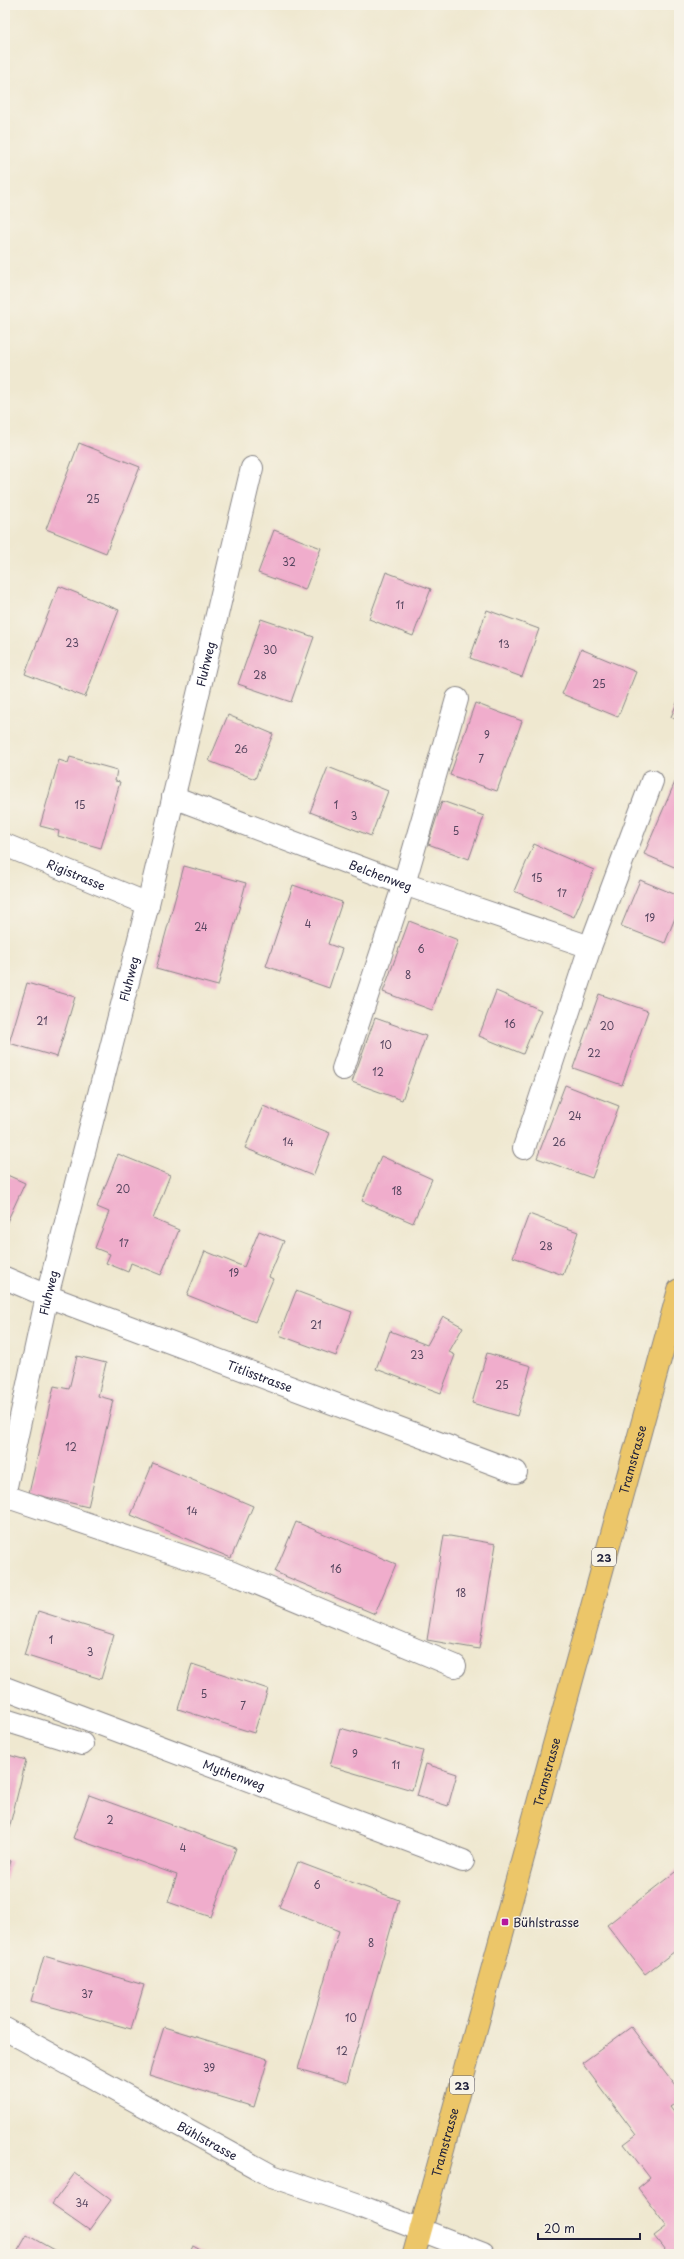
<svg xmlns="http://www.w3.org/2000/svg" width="684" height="2259" viewBox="0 0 684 2259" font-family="'Playpen Sans',sans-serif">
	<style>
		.building { fill: #f0adcc }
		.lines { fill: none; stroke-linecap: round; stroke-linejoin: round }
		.minor-casing { stroke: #888586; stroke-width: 24 }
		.major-casing { stroke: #888586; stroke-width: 24 }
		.minor { stroke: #fff; stroke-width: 22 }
		.major { stroke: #ecc669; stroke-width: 22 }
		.poi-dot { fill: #b5179e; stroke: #f7f3e8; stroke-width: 1.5 }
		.labels { text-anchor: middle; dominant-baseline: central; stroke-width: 3; stroke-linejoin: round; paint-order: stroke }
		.number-label { font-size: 10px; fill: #56455f }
		.shield { fill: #f7f3e8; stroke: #62616f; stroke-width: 1 }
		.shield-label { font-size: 11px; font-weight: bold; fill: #22223b }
		.street-label { font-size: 12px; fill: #22223b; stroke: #f7f3e8 }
		.poi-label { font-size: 12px; fill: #22223b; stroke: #f7f3e8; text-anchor: start }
	</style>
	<rect width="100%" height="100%" fill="#f7f3e8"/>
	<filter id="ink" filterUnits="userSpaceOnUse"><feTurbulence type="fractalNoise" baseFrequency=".025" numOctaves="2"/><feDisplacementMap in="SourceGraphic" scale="8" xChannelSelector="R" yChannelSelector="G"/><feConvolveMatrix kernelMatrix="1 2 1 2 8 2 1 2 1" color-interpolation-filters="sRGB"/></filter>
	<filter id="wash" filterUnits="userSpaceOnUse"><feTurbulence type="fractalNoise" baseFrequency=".012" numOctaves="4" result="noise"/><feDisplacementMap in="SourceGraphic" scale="16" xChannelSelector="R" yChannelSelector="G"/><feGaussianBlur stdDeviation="0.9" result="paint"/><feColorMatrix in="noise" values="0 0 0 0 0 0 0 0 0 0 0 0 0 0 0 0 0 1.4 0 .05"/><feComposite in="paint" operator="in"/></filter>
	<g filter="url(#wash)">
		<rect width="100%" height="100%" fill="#efe8d0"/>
		<g id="blocks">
			<path class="building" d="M 79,443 L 140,467 L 106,553 L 46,529 Z
				M 274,530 L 321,548 L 305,590 L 258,573 Z
				M 386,572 L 431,589 L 413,636 L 369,619 Z
				M 59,586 L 119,610 L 85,697 L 25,674 Z
				M 487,610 L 539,629 L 522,677 L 470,658 Z
				M 261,619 L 314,637 L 291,702 L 238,684 Z
				M 581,649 L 636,672 L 618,717 L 562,694 Z
				M 679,698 L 679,721 L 671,717 Z
				M 475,703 L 522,721 L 497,791 L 450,775 Z
				M 228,715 L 273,734 L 255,779 L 209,761 Z
				M 70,757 L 117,770 L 115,781 L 120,782 L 101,848 L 58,836 L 59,831 L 40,826 L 59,760 L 68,763 Z
				M 328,767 L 388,791 L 371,836 L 310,812 Z
				M 675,782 L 679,784 L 679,869 L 644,854 Z
				M 442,801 L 484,816 L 469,859 L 428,844 Z
				M 534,844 L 594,870 L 574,917 L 514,891 Z
				M 184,866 L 246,883 L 218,986 L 156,969 Z
				M 640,880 L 679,896 L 679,908 L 665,943 L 621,926 Z
				M 293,885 L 342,902 L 328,944 L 342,949 L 329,988 L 266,966 Z
				M 409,921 L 458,940 L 432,1010 L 383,992 Z
				M 27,983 L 75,997 L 57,1057 L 9,1043 Z
				M 496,991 L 541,1010 L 523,1054 L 479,1036 Z
				M 599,994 L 648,1011 L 622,1085 L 573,1068 Z
				M 375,1018 L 426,1036 L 402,1100 L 352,1082 Z
				M 565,1085 L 619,1106 L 592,1178 L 537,1158 Z
				M 263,1106 L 330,1133 L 313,1176 L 245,1148 Z
				M 118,1154 L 170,1175 L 153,1219 L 179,1230 L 161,1275 L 131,1263 L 128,1272 L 106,1263 L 110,1254 L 95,1248 L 109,1212 L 97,1207 Z
				M 381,1156 L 432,1179 L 413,1223 L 362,1201 Z
				M 5,1174 L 25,1183 L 5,1226 Z
				M 529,1214 L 578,1232 L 563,1275 L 513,1257 Z
				M 259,1231 L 284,1241 L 269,1277 L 273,1279 L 255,1322 L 187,1295 L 205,1251 L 244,1267 Z
				M 296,1291 L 352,1312 L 336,1356 L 279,1335 Z
				M 443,1316 L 463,1327 L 449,1352 L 455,1355 L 441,1393 L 376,1369 L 390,1331 L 427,1345 Z
				M 487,1353 L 531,1366 L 517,1416 L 472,1403 Z
				M 77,1356 L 106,1363 L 98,1396 L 113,1400 L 88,1507 L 29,1493 L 54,1386 L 69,1389 Z
				M 153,1463 L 253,1506 L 231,1558 L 131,1515 Z
				M 296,1522 L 396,1564 L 375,1614 L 275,1572 Z
				M 444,1535 L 496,1544 L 479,1649 L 427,1640 Z
				M 38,1611 L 114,1635 L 101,1679 L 24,1655 Z
				M 192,1664 L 268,1689 L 254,1733 L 178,1709 Z
				M 340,1728 L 423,1751 L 412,1790 L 330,1766 Z
				M 5,1754 L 26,1760 L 6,1841 L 5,1841 Z
				M 426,1764 L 457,1774 L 448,1806 L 417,1796 Z
				M 89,1795 L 236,1848 L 211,1917 L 168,1902 L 177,1875 L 73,1838 Z
				M 5,1859 L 11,1861 L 6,1880 L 5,1880 Z
				M 298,1862 L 399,1900 L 347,2083 L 298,2069 L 339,1931 L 279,1907 Z
				M 679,1869 L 679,1948 L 645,1974 L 607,1925 Z
				M 44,1956 L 144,1985 L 131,2029 L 31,2001 Z
				M 164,2027 L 268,2059 L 254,2107 L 149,2075 Z
				M 631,2027 L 679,2090 L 679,2101 L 670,2107 L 679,2119 L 679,2254 L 668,2254 L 654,2236 L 667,2226 L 638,2188 L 650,2178 L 624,2144 L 636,2135 L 582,2063 Z
				M 75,2173 L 111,2200 L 89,2230 L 52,2204 Z
				M 27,2235 L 61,2254 L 16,2254 Z
				M 193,2246 L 208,2254 L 189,2254 Z"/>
		</g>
	</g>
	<g filter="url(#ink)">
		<use href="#blocks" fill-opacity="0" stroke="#888586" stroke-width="1"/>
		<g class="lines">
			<g class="minor-casing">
				<g id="minor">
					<path id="s1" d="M 173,797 L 404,884 L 590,947"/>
					<path id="s2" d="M 5,845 L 148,904"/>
					<path d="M 343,1069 L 404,884 L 457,699"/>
					<path d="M 524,1148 L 590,947 L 652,781"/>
					<path id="s3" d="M 5,1278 L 47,1296 L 516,1472"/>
					<path id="s4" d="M 5,1491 L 47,1296 L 148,904 L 252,468"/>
					<path d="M 5,1496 L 230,1572 L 455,1666"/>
					<path id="s5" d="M 5,1688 L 463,1861"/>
					<path d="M 5,1720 L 82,1744"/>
					<path id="s6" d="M 5,2029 L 272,2176 L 362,2207 L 483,2254"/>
				</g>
			</g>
			<g class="major-casing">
				<g id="major">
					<path id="s7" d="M 414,2254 L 679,1290"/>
				</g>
			</g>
			<use href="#minor" class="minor"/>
			<use href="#major" class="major"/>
		</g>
	</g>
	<rect class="poi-dot" x="501" y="1918" width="8" height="8" rx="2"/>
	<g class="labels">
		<g class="number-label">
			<text x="93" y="498">25</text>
			<text x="289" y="561">32</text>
			<text x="400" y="604">11</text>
			<text x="72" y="642">23</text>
			<text x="504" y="643">13</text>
			<text x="270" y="649">30</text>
			<text x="260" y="674">28</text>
			<text x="599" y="683">25</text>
			<text x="487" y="734">9</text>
			<text x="241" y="748">26</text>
			<text x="481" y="758">7</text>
			<text x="80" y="804">15</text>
			<text x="336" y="804">1</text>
			<text x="354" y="815">3</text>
			<text x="456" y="830">5</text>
			<text x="537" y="877">15</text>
			<text x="562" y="892">17</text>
			<text x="650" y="917">19</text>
			<text x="308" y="923">4</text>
			<text x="201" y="926">24</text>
			<text x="421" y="948">6</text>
			<text x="408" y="974">8</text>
			<text x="42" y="1020">21</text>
			<text x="510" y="1023">16</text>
			<text x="607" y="1025">20</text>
			<text x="386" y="1044">10</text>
			<text x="594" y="1052">22</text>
			<text x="378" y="1071">12</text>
			<text x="575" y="1115">24</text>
			<text x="288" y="1141">14</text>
			<text x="559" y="1141">26</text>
			<text x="123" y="1188">20</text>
			<text x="397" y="1190">18</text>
			<text x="124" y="1242">17</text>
			<text x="546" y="1245">28</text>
			<text x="234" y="1272">19</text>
			<text x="316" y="1324">21</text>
			<text x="417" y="1354">23</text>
			<text x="502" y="1384">25</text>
			<text x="71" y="1446">12</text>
			<text x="192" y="1510">14</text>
			<text x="336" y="1568">16</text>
			<text x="461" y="1592">18</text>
			<text x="51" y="1639">1</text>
			<text x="90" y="1651">3</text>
			<text x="204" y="1693">5</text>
			<text x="243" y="1705">7</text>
			<text x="355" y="1753">9</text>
			<text x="396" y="1764">11</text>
			<text x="110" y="1819">2</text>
			<text x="183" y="1847">4</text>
			<text x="317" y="1884">6</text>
			<text x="371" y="1942">8</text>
			<text x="87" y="1993">37</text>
			<text x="351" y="2017">10</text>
			<text x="342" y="2050">12</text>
			<text x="209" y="2067">39</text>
			<text x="82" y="2202">34</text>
		</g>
		<g class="shield">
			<rect x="592" y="1548" width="24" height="18" rx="3"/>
			<rect x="450" y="2076" width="24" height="18" rx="3"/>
		</g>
		<g class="shield-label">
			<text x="604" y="1557">23</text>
			<text x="462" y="2085">23</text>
		</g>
		<g class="street-label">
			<text stroke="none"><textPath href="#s4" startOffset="851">Fluhweg</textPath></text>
			<text stroke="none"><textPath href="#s2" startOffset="77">Rigistrasse</textPath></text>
			<text stroke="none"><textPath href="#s1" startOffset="222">Belchenweg</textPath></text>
			<text stroke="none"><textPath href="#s4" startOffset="527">Fluhweg</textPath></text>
			<text stroke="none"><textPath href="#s4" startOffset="203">Fluhweg</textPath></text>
			<text stroke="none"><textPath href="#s3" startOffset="273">Titlisstrasse</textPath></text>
			<text stroke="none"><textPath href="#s7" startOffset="824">Tramstrasse</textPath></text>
			<text stroke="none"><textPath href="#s7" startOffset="500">Tramstrasse</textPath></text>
			<text stroke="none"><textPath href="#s5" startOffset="245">Mythenweg</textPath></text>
			<text stroke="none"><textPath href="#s6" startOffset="231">Bühlstrasse</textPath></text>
			<text stroke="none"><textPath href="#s7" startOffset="116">Tramstrasse</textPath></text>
		</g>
		<g class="poi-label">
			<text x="513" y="1922">Bühlstrasse</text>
		</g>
	</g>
	<rect width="684" height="2259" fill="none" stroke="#f7f3e8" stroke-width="20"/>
	<path d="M538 2233v6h102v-6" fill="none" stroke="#22223b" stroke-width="2"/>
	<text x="544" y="2233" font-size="12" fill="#22223b" stroke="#f7f3e8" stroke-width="3" paint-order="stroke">20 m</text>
</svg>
